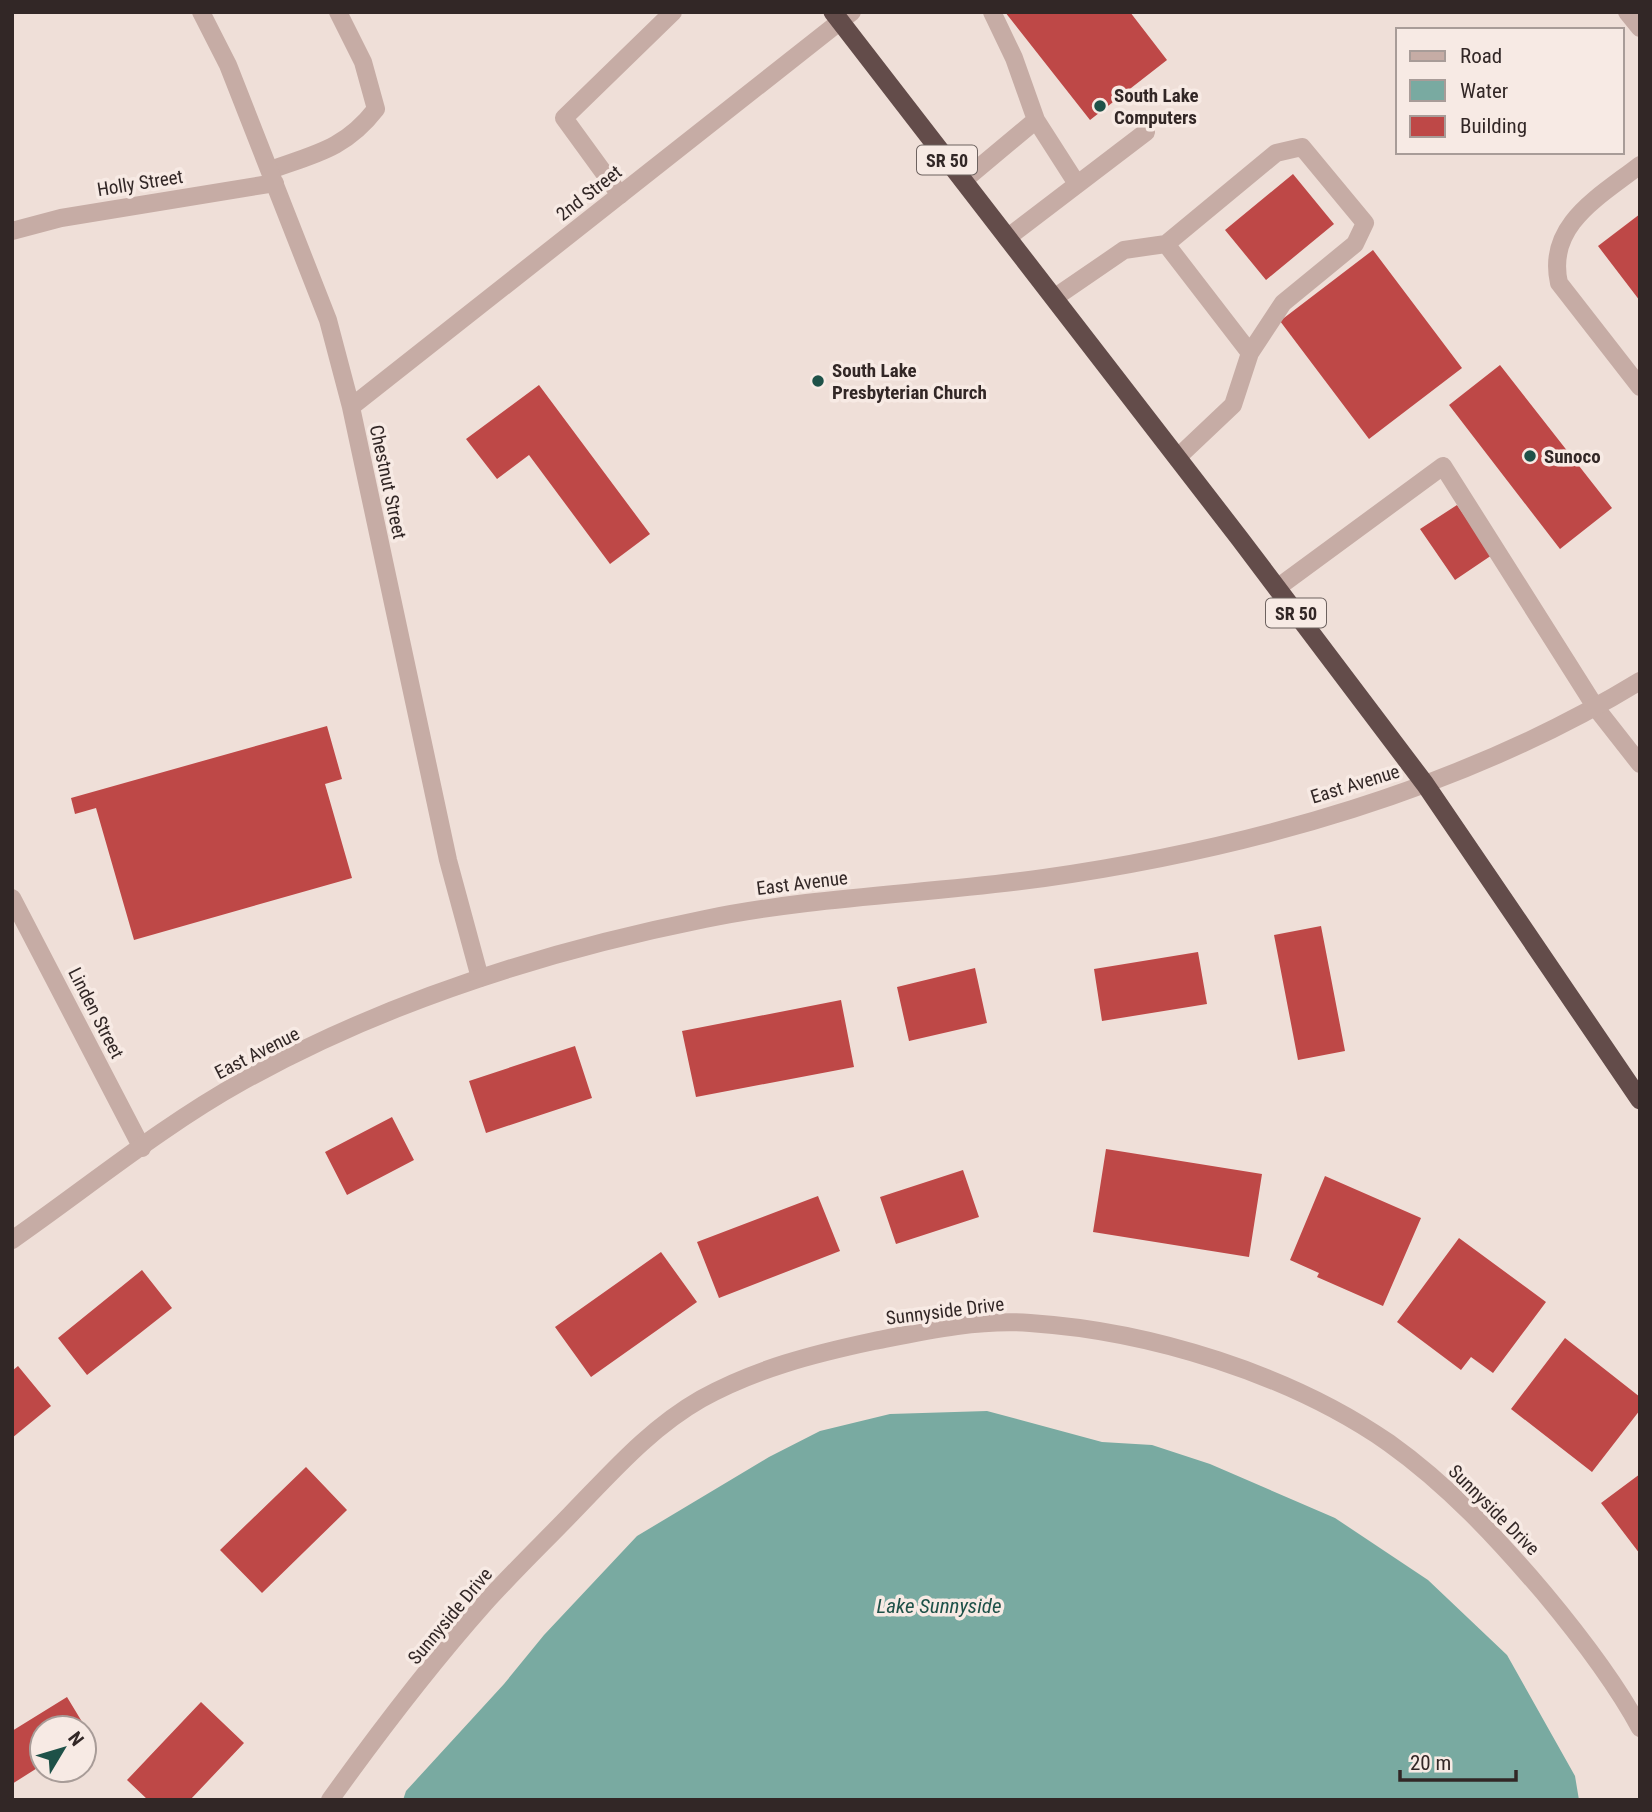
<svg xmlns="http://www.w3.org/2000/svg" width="1652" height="1812" viewBox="0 0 1652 1812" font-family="'Roboto Condensed',sans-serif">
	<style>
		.water { fill: #79aaa1 }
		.building { fill: #be4847 }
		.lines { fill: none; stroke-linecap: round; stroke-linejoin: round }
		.service { stroke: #c6aca5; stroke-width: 18 }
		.minor { stroke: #c6aca5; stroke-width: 18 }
		.tertiary { stroke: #c6aca5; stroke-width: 18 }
		.trunk { stroke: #634c4a; stroke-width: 19 }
		.poi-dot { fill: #1e5148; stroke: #f7eae4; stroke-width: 2.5 }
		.labels { text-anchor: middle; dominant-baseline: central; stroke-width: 7; stroke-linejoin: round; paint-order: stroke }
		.shield { fill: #f7eae4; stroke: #6d625f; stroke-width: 2 }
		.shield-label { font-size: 18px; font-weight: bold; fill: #322726 }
		.poi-label { font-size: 19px; font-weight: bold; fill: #322726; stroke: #f7eae4; text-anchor: start }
		.street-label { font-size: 19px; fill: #322726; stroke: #f7eae4 }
		.water-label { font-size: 21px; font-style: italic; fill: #1e5148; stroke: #f7eae4 }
	</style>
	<rect width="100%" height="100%" fill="#efdfd8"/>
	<path class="water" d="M 987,1411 L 1102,1442 L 1152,1445 L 1210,1464 L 1335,1518 L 1428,1580 L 1507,1655 L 1575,1776 L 1579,1800 L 403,1800 L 406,1791 L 504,1684 L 544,1635 L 637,1536 L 769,1457 L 820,1431 L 890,1414 Z"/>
	<path class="building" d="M 1005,12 L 1130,12 L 1167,60 L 1090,120 Z
		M 1293,174 L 1334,224 L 1266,280 L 1225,230 Z
		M 1640,214 L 1640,301 L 1598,246 Z
		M 1373,250 L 1462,368 L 1369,439 L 1280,321 Z
		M 1500,365 L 1612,508 L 1560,549 L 1449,405 Z
		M 539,385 L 650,534 L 610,564 L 529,455 L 497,479 L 466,439 Z
		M 1457,505 L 1492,555 L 1455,580 L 1420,529 Z
		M 327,726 L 342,779 L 325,784 L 352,878 L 134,940 L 96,808 L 75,814 L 71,798 Z
		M 1321,926 L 1345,1051 L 1298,1060 L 1274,935 Z
		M 1198,952 L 1207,1004 L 1102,1021 L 1094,969 Z
		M 975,968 L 987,1023 L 909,1041 L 897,987 Z
		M 841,1000 L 854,1067 L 696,1097 L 682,1031 Z
		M 575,1046 L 592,1098 L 486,1133 L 469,1081 Z
		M 392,1117 L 414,1160 L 347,1195 L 325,1152 Z
		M 1106,1149 L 1262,1174 L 1249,1257 L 1093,1232 Z
		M 963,1170 L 979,1217 L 896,1244 L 880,1197 Z
		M 1325,1176 L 1421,1218 L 1383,1306 L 1317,1277 L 1319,1273 L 1290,1260 Z
		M 818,1196 L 840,1251 L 719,1298 L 697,1242 Z
		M 1459,1238 L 1546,1302 L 1493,1373 L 1471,1357 L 1461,1370 L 1397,1322 Z
		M 661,1252 L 697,1302 L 591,1377 L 555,1327 Z
		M 142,1270 L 172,1308 L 87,1375 L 58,1338 Z
		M 1565,1338 L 1640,1397 L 1640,1410 L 1592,1472 L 1511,1409 Z
		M 18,1366 L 51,1406 L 12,1438 L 12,1371 Z
		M 306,1467 L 347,1510 L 262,1593 L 220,1550 Z
		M 1640,1474 L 1640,1554 L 1601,1503 Z
		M 67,1697 L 90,1735 L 84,1739 L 84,1728 L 42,1728 L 42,1765 L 12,1784 L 12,1731 Z
		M 201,1702 L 244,1743 L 190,1800 L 148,1800 L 127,1780 Z"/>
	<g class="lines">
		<path class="service" d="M 992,12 L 1014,58 L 1036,120 L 1077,184
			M 1640,165 C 1599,197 1546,225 1559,283 L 1640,387
			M 270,170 C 315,154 345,149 376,109 L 363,62 L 338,12
			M 963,181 L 1036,120
			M 620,195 L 564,118 L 673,12
			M 1007,238 L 1146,132
			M 1166,244 L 1250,353
			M 1054,298 L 1124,250 L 1166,244 L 1276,153 L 1302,147 L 1365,223 L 1355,244 L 1283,303 L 1250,353 L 1233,405 L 1177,458
			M 1277,588 L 1443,466 L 1596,708"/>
		<path class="minor" d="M 201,12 L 228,65 L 328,320 L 351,407 L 448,860 L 480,978
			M 1627,12 L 1640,28
			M 12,231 L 61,218 L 275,183
			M 351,407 L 852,12
			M 1596,708 L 1640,764
			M 12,898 L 142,1148
			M 330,1800 C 378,1733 429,1666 484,1604 C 512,1573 542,1544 571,1514 C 611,1473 650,1428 701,1399 C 755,1369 813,1354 874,1341 C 924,1331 978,1319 1030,1323 C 1150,1331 1290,1374 1389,1443 C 1448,1485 1497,1538 1544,1593 C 1579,1635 1614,1680 1640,1728"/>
		<path class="tertiary" d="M 12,1240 C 88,1187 162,1126 243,1081 C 385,1002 546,951 705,919 C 817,896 931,894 1044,878 C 1248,849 1463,789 1640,681"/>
		<path class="trunk" d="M 833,12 L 1240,539 L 1425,784 L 1640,1100"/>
	</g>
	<g class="poi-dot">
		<circle cx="1100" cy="106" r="7"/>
		<circle cx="818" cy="381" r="7"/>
		<circle cx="1530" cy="456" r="7"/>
	</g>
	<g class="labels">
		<g class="shield">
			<rect x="917" y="145.5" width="60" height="29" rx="5"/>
			<rect x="1266" y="598.5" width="60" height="29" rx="5"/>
		</g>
		<g class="shield-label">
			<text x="947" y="160">SR 50</text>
			<text x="1296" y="613">SR 50</text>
		</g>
		<g class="poi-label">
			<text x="1114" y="95">South Lake<tspan x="1114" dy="22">Computers</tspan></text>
			<text x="832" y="370">South Lake<tspan x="832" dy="22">Presbyterian Church</tspan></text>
			<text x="1544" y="456">Sunoco</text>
		</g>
		<g class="street-label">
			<text transform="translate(140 183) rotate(-9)">Holly Street</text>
			<text transform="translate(589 193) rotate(-38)">2nd Street</text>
			<text transform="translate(388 482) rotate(78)">Chestnut Street</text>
			<text transform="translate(1355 784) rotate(-17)">East Avenue</text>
			<text transform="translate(802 883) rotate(-7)">East Avenue</text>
			<text transform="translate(96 1013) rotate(63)">Linden Street</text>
			<text transform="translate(257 1053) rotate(-27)">East Avenue</text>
			<text transform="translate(945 1311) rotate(-7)">Sunnyside Drive</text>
			<text transform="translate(1494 1510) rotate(45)">Sunnyside Drive</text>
			<text transform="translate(450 1616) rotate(-50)">Sunnyside Drive</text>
		</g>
		<g class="water-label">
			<text x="939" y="1606">Lake Sunnyside</text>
		</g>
	</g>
	<rect width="1652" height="1812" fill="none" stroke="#322726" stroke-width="28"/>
	<rect x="1396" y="28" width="228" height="126" fill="#f7eae4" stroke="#a89c98" stroke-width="2"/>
	<rect x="1410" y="51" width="35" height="10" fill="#c6aca5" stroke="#a89c98" stroke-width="2"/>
	<text x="1460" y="63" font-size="21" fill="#322726">Road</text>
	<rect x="1410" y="80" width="35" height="21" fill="#79aaa1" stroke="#a89c98" stroke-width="2"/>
	<text x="1460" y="98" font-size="21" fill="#322726">Water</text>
	<rect x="1410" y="116" width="35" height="21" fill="#be4847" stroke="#a89c98" stroke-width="2"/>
	<text x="1460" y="133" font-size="21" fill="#322726">Building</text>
	<g transform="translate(63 1749) rotate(52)"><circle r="33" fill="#f7eae4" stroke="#a89c98" stroke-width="2"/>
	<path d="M0-5L12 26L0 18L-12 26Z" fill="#1e5148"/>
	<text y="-10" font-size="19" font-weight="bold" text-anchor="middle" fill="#322726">N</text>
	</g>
	<path d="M1400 1770v10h116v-10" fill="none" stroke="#322726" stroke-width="3.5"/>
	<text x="1410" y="1770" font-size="21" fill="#322726" stroke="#f7eae4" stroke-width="5" paint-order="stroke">20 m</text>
</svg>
